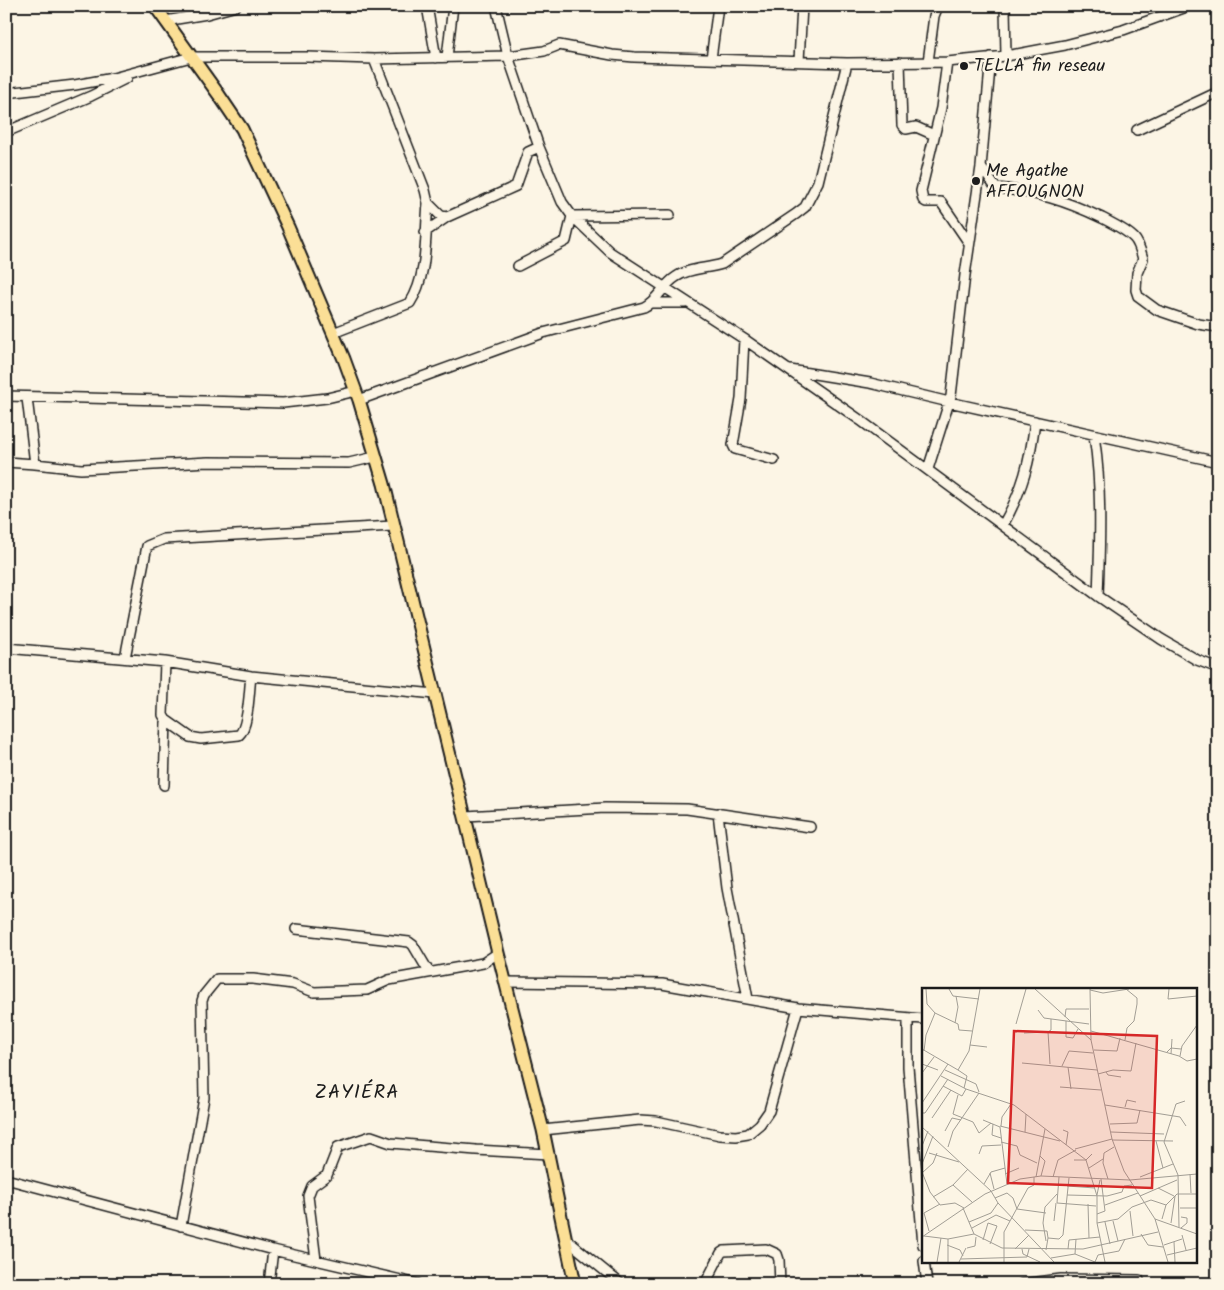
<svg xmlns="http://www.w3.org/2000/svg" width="1224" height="1290" viewBox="0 0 1224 1290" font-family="Kalam,sans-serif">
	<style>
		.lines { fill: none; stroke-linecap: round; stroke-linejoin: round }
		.minor-casing { stroke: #1c1c1c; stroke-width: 12 }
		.major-casing { stroke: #1c1c1c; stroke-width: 15 }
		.minor { stroke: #fcf5e5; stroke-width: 9 }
		.major { stroke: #fbdf96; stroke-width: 11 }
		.poi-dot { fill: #1c1c1c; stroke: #fcf5e5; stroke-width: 2 }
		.labels { text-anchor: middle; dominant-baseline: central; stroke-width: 5; stroke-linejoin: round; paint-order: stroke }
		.poi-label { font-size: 18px; fill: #1c1c1c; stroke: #fcf5e5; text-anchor: start }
		.quarter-label { font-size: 20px; letter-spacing: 1px; fill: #1c1c1c; stroke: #fcf5e5 }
		.inset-road { fill: none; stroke: #a29e95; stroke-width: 1 }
		.view { fill: #d62828; fill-opacity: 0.15; stroke: #d62828; stroke-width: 2.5 }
		.inset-edge { fill: none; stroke: #1c1c1c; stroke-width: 2.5 }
	</style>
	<rect width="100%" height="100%" fill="#fcf5e5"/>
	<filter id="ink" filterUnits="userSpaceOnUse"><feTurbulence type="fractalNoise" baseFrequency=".02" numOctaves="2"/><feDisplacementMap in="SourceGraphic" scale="10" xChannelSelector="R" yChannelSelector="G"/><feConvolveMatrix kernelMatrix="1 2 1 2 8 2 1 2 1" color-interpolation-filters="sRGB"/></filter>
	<g filter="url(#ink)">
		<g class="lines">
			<g class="minor-casing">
				<path id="minor" d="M 427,6 L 436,58
					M 496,6 L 508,56 L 539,147 L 562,202 L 572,216 L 610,252 L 744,339 L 860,420 L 1098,596 L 1161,639 L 1197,660 L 1218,668
					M 1005,6 L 1006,56
					M 165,21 L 207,14 L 236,6
					M 447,57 L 453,6
					M 711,59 L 718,6
					M 799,61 L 802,6
					M 900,62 L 902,125 L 906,129 L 916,127 L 934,135
					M 928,62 L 934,16 L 938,6
					M 947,62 L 941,108 L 921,191 L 923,200 L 926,202 L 941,202 L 969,243
					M 6,93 L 75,85 L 113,78 L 191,57 L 307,57 L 374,59 L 508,56 L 544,51 L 559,45 L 612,55 L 634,57 L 847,63 L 947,62 L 1006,56 L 1065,45 L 1123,30 L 1189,6
					M 1137,130 L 1218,92
					M 6,132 L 91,96 L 127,78
					M 981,167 L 996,188 C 1037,192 1064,200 1102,218 C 1113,224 1125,229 1134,238 C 1139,243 1141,252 1143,259 L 1137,273 L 1136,290 L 1138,296 L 1157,310 L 1198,324 L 1218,327
					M 428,203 L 441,216 L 447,217
					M 425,232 L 447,217 L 516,186 L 528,152 L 539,147
					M 518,266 L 566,241 L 572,216 L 670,215
					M 653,303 L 685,303
					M 333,333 L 410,303 C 428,276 425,235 428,203 L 425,190 L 374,59
					M 744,339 L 741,399 L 733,445 L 735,449 L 774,460
					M 790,370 L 870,383 L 949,402 L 1218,462
					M 6,396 L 283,403 L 327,398 L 356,391
					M 27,398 L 35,464
					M 359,400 L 543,333 L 644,307 C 658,300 663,285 676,277 C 688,268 707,269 722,264 L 796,214 L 805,207 L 818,182 L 847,63
					M 1094,435 C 1102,488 1100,541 1098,596
					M 6,462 L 35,464 L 81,469 L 208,462 L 349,463 L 375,457
					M 928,469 L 951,396 L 965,275 L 981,167 L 991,57
					M 1003,525 C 1023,489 1030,462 1035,421
					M 6,648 L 165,662 L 251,676 L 435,694
					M 125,658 L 147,546 L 164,539 L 393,526
					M 166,720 L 190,737 L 201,739 L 239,735 C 249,726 249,690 251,676
					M 164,785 L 166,720 L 163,715 L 165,662
					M 718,813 L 727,888 L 748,999
					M 466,816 L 605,808 L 687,809 L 810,827
					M 296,929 L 409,942 L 413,945 L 429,972
					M 507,982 L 662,984 L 798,1008 L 923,1019
					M 908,1018 L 908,1067 L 923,1245
					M 543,1130 L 640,1120 L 656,1121 L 720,1135 L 736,1136 L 748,1134 L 760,1124 L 769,1111 L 798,1008
					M 6,1179 L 273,1250 L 418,1284
					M 181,1226 L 204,1098 L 202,1001 L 204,995 L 217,979 L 253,979 L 293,984 L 314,992 L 367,990 L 389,980 L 483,963 L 498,953
					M 567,1240 L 621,1284
					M 316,1260 L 308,1196 L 312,1186 L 327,1175 L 338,1147 L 371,1136 L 391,1143 L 476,1150 L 549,1154
					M 924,1261 L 927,1284
					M 269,1284 L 273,1250
					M 705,1284 L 721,1253 L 724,1251 L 766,1249 L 777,1254 L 779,1260 L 780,1284
					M 1022,1284 L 1061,1279 L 1139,1280"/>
			</g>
			<g class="major-casing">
				<path id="major" d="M 155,6 L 219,95 L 242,129 L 288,227 L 344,359 L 359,400 L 384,484 L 498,953 L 543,1130 L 575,1284"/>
			</g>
			<use href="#minor" class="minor"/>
			<use href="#major" class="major"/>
		</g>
	</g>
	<g class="poi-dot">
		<circle cx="964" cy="66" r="5"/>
		<circle cx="976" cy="181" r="5"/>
	</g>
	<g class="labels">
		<g class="poi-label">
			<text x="974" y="66">TELLA fin reseau</text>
			<text x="986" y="171">Me Agathe<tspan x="986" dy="21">AFFOUGNON</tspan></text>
		</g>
		<g class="quarter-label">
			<text x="357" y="1093">ZAYIÉRA</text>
		</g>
	</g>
	<g transform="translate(922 988)">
		<rect width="275" height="275" fill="#fcf5e5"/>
		<path class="inset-road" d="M 4,1 L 5,16 L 13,25 L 36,36 L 37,42 L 50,43M 27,1 L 31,8 L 57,11M 113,1 L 169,52M 168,1 L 169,52 L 190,151 L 202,183 L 233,231 L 246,274M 247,1 L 246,11 L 275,8M 168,2 L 181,5 L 207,1M 116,22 L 122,30 L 167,36M 143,29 L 144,21 L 167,21M 144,33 L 144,49 L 151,50 L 156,41M 33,35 L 36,19 L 34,8M 94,36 L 104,1M 169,43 L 257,68 L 265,73 L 275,71M 102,45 L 126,44M 203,52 L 205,40 L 212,33 L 215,16 L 215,10 L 204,1M 48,57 L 65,59M 0,61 L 36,82 L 47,63 L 58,1M 172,62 L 195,63 L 198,50M 2,63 L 4,47 L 13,25M 245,64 L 249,60 L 259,61M 249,66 L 250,51M 258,68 L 260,58 L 275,37M 100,75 L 175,82M 0,76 L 16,82M 128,76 L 126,44 L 129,42 L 129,31M 140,78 L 147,63 L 171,65M 146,79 L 149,101M 23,82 L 54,96 L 57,104M 36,82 L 45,88 L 42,100M 184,84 L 186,87 L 199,89M 0,85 L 12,69M 176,86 L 191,82 L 209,83 L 214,55M 19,88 L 44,101 L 92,117 L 164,172 L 175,208 L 175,235 L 183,274M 21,98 L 40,108 L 44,101M 138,99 L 179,102M 36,107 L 31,126 L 51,134 L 57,145 L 69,135M 0,115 L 26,76M 183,117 L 258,129 L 264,138M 203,119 L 205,112 L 214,114M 0,125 L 3,125 L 26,91M 10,130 L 29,102M 61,132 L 78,139 L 85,196M 71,136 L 70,147 L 79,150M 188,136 L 215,135 L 218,122M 78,138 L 138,153M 79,138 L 80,129 L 89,116M 0,139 L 69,203 L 76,215 L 132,274M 141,142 L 146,144 L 144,157M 23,143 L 30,130 L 39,132M 103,144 L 104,126M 189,144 L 242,146M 190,152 L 251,153M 234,153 L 241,180M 79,154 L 95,158 L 98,167 L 115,175M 0,158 L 6,143M 26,159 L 31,143 L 57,105M 153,161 L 190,151M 7,165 L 37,174M 57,166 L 60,158 L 79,157M 118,168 L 123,173 L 119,188M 152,172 L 164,172 L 170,166M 0,176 L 11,148M 167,180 L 181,171M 0,184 L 8,204 L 18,217 L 33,215 L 42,220M 0,185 L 11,175 L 15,165M 68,185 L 72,201M 83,186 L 97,180M 268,186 L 269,205M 114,189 L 123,141M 131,189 L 136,172 L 154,162M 137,189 L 135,215 L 174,218M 218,189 L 251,176M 186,191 L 181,175 L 182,165 L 192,159M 62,196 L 69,184 L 83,180M 31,197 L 50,214M 145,198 L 173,200M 236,200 L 252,208M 145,207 L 185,208 L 200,204 L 202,198 L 210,197M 175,207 L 178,192M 218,208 L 255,192M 11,209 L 31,197 L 46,181M 73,210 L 85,205 L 91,210 L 95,221 L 124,225M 166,216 L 167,250M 183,217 L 216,205M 41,220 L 52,246 L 80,260 L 161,261 L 236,244M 258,220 L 275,220M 208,223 L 211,248M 175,226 L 183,223 L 179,191M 259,229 L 265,230 L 265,235 L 259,240M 233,231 L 275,246M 240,231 L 244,217 L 255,206 L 275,206M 132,233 L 134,215M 191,233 L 196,253M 47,234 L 69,225 L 76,215M 183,234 L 188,256M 66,235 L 75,238 L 68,256M 175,235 L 196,231 L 210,219 L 229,212 L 244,217M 249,235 L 253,208M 257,239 L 256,187 L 242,154 L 254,116 L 263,113M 50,240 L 74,227 L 88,233M 103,242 L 125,243 L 126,250M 7,243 L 2,225 L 18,216M 219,246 L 226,257 L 241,259M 260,247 L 264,262M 2,248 L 26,251 L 52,246M 0,249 L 63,206 L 98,191 L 119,188 L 208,192 L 275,186M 61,252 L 66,235M 124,253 L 121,235 L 123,219 L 135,206M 252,254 L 253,274M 25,257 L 38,262 L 41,268M 242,257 L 260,251M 45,260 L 53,258 L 54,249M 93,261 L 107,247M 100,261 L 101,266 L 118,274M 146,261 L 147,252 L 178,249M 124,262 L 126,250 L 137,251 L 141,247 L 147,190M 153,266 L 154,251M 245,267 L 275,260M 129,270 L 153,266 L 173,274M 39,271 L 105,269 L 107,261M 15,274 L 19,250M 26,274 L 26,251M 37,274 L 44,260M 82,274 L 82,244 L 106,200 L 112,197 L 112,189M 173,274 L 176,267 L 197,263 L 203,251"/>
		<path class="view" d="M 92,43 L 235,48 L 230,200 L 86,195 Z"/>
		<rect width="275" height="275" class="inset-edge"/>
	</g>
	<rect width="1224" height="1290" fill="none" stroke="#fcf5e5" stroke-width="25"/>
	<rect x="12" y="12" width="1199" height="1265" fill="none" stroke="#1c1c1c" stroke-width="2" filter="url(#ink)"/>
</svg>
